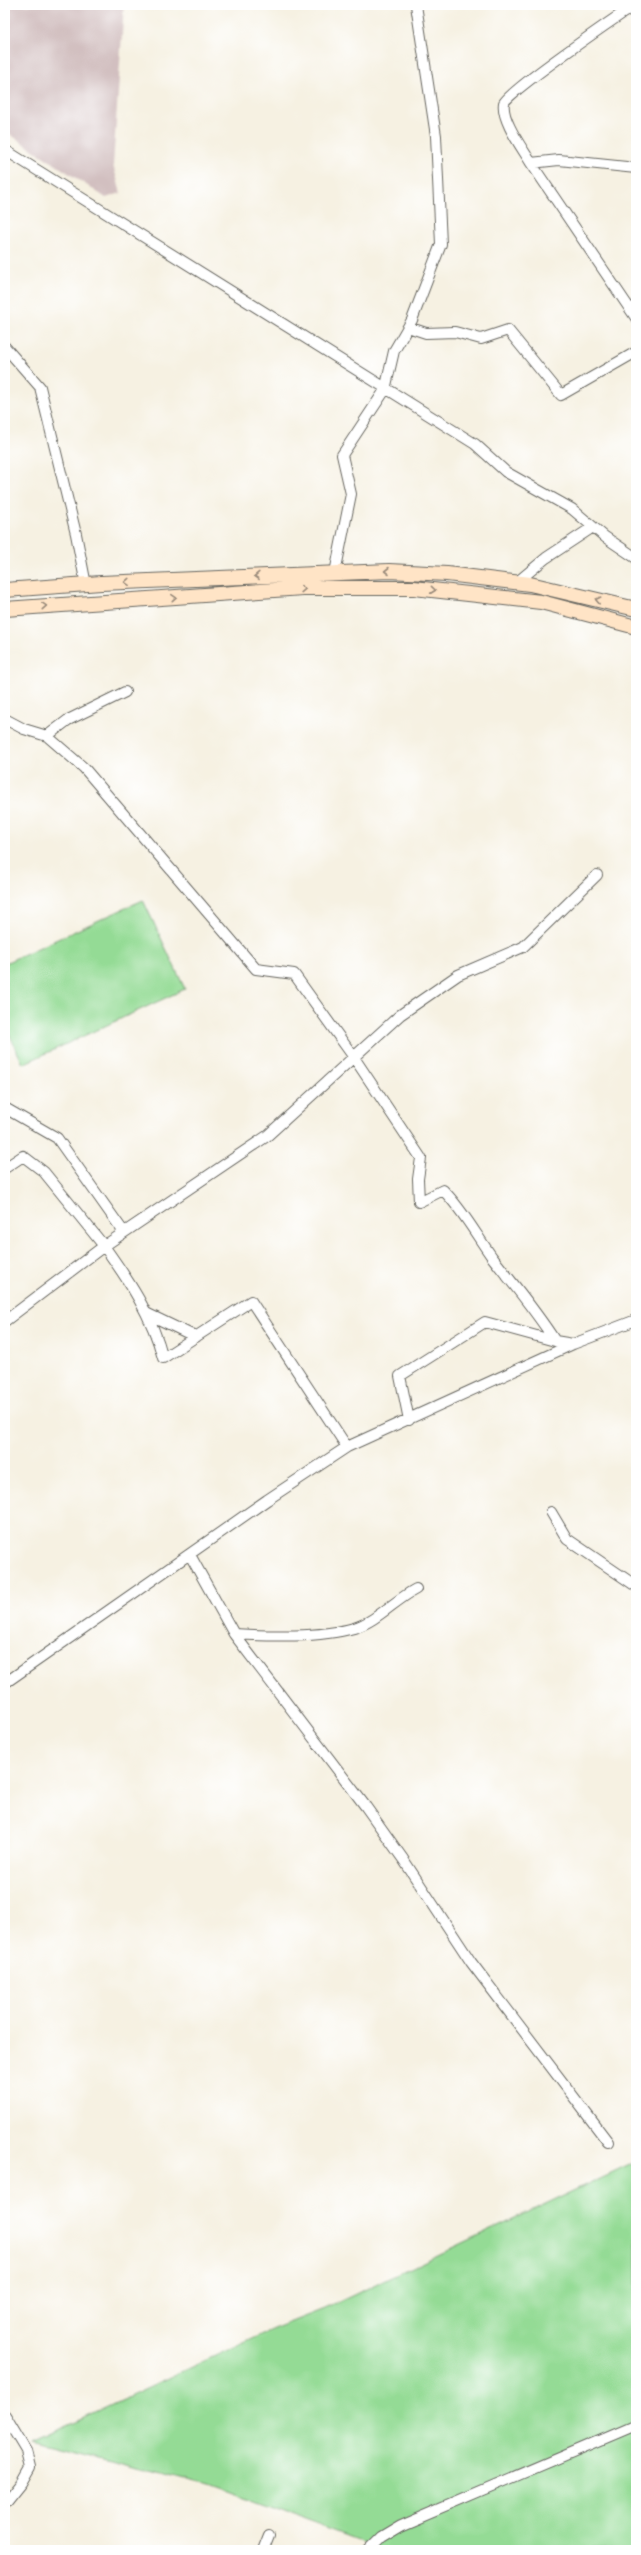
<svg xmlns="http://www.w3.org/2000/svg" width="641" height="2555" viewBox="0 0 641 2555" font-family="'Shantell Sans',sans-serif">
	<style>
		.industrial { fill: #d2bfc0 }
		.green { fill: #94db95; stroke: #587c58 }
		.lines { fill: none; stroke-linecap: round; stroke-linejoin: round }
		.minor-casing { stroke: #686761; stroke-width: 12 }
		.secondary-casing { stroke: #686761; stroke-width: 16 }
		.minor { stroke: #fff; stroke-width: 10 }
		.secondary { stroke: #ffe4c6; stroke-width: 14 }
		.oneway { stroke: #998a7a }
	</style>
	<rect width="100%" height="100%" fill="#fff"/>
	<filter id="ink" filterUnits="userSpaceOnUse"><feTurbulence type="fractalNoise" baseFrequency=".025" numOctaves="2"/><feDisplacementMap in="SourceGraphic" scale="8" xChannelSelector="R" yChannelSelector="G"/><feConvolveMatrix kernelMatrix="1 2 1 2 8 2 1 2 1" color-interpolation-filters="sRGB"/></filter>
	<filter id="wash" filterUnits="userSpaceOnUse"><feTurbulence type="fractalNoise" baseFrequency=".012" numOctaves="4" result="noise"/><feDisplacementMap in="SourceGraphic" scale="16" xChannelSelector="R" yChannelSelector="G"/><feGaussianBlur stdDeviation="0.9" result="paint"/><feColorMatrix in="noise" values="0 0 0 0 0 0 0 0 0 0 0 0 0 0 0 0 0 1.4 0 .05"/><feComposite in="paint" operator="in"/></filter>
	<g filter="url(#wash)">
		<rect width="100%" height="100%" fill="#f6f1e2"/>
		<path class="industrial" d="M 5,5 L 124,5 L 113,165 L 121,193 L 106,198 L 5,131 Z"/>
		<path class="green" d="M 143,900 L 185,989 L 23,1064 L 5,1025 L 5,963 Z
			M 636,2161 L 636,2550 L 382,2550 L 208,2486 L 32,2441 L 273,2329 L 324,2309 Z"/>
	</g>
	<g filter="url(#ink)">
		<g class="lines">
			<g class="minor-casing">
				<path id="minor" d="M 635,5 C 618,16 506,93 504,103 C 501,120 523,149 531,163 L 559,160 L 636,168
					M 5,150 L 475,444 L 506,472 L 572,509 L 605,537 L 636,558
					M 531,163 L 636,318
					M 408,327 L 426,333 L 455,332 L 481,339 L 508,330 L 561,395 L 636,352
					M 5,347 L 40,387 L 76,534 L 86,585
					M 335,573 L 351,494 L 342,455 L 385,390 L 394,351 L 412,320 L 441,244 L 436,136 L 416,5
					M 516,583 L 546,558 L 593,527
					M 5,719 L 24,729 L 47,736 L 68,720 L 125,692
					M 47,736 L 84,768 L 256,969 L 294,974 L 353,1056 L 421,1158 L 418,1179 L 419,1202 L 443,1190 C 463,1210 476,1235 492,1257 C 514,1285 536,1311 555,1341 L 573,1344
					M 5,1108 L 57,1138 L 123,1231
					M 5,1168 L 23,1156 L 44,1172 L 104,1246 L 5,1321
					M 148,1314 L 196,1337
					M 409,1420 L 400,1376 L 485,1322 L 555,1341
					M 347,1447 L 251,1301 L 163,1358 C 152,1315 129,1281 104,1246 L 267,1136 L 400,1015 L 458,975 L 523,947 L 597,875
					M 551,1512 L 567,1539 L 636,1586
					M 190,1555 L 234,1634 L 366,1807 L 403,1859 L 471,1962 L 608,2142
					M 234,1634 C 270,1636 319,1638 354,1628 C 377,1621 395,1600 416,1589
					M 5,1683 L 267,1500 L 347,1447 L 573,1344 L 636,1320
					M 5,2416 L 26,2451 L 30,2467 L 21,2483 L 5,2503
					M 263,2550 L 269,2535
					M 368,2550 L 381,2537 L 401,2525 L 636,2425"/>
			</g>
			<g class="secondary-casing">
				<path id="secondary" d="M 5,590 L 101,583 L 389,571 L 447,574 L 530,584 L 636,609
					M 5,609 L 303,588 L 414,588 L 541,602 L 636,627"/>
			</g>
			<use href="#minor" class="minor"/>
			<use href="#secondary" class="secondary"/>
		</g>
		<defs><path id="oneway-chevron" d="M-2-3.5L2.5 0L-2 3.5" fill="none" stroke-width="1.6" stroke-linecap="round" stroke-linejoin="round"/></defs>
		<g class="oneway">
			<use href="#oneway-chevron" transform="translate(387 571) rotate(180)"/>
			<use href="#oneway-chevron" transform="translate(257 576) rotate(178)"/>
			<use href="#oneway-chevron" transform="translate(127 582) rotate(177)"/>
			<use href="#oneway-chevron" transform="translate(303 589) rotate(-2)"/>
			<use href="#oneway-chevron" transform="translate(433 590) rotate(6)"/>
			<use href="#oneway-chevron" transform="translate(174 598) rotate(-4)"/>
			<use href="#oneway-chevron" transform="translate(598 600) rotate(-167)"/>
			<use href="#oneway-chevron" transform="translate(44 606) rotate(-4)"/>
		</g>
	</g>
	<rect width="641" height="2555" fill="none" stroke="#fff" stroke-width="20"/>
</svg>
